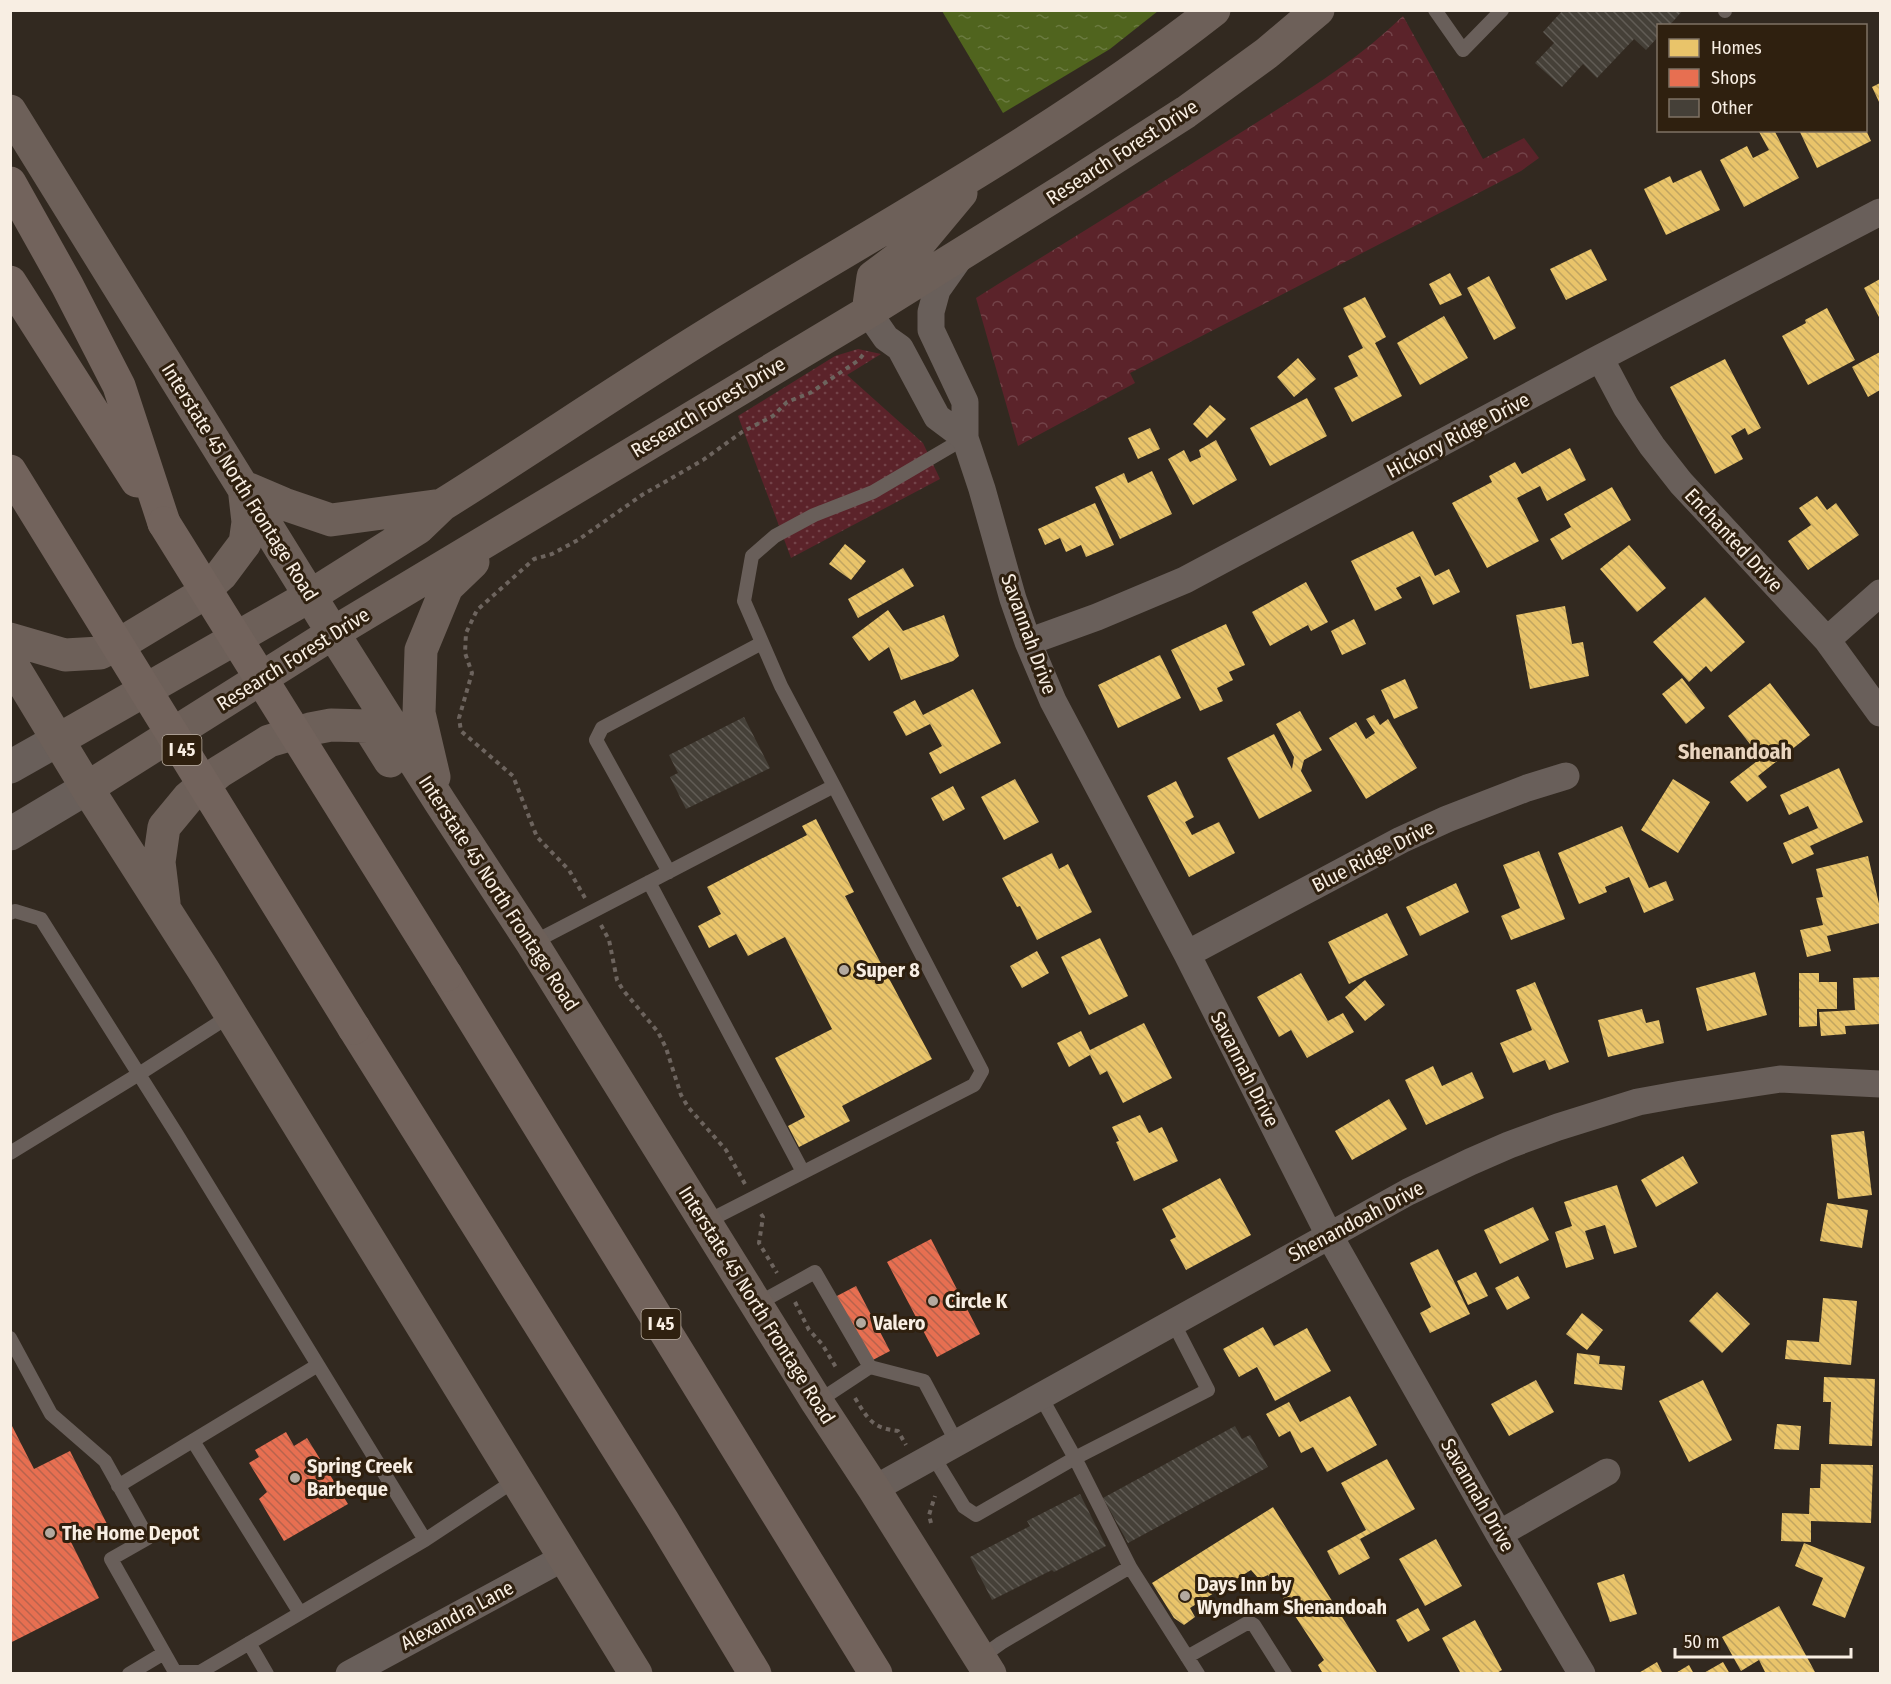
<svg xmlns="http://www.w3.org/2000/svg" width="1891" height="1684" viewBox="0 0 1891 1684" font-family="'Fira Sans Condensed',sans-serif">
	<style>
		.grass { fill: url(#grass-dots) }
		.forest { fill: url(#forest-crowns) }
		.water { fill: url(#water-ripples) }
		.homes { fill: url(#homes-back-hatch) }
		.shops { fill: url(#shops-back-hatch) }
		.building { fill: url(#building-back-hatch) }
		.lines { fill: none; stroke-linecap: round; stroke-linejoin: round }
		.path { stroke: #6d645e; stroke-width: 4; stroke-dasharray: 4.5 4.5; stroke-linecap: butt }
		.service { stroke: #695f5a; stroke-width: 14 }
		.minor { stroke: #695f5a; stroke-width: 27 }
		.tertiary { stroke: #695f5a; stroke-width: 33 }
		.secondary { stroke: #6d6059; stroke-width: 33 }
		.motorway { stroke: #72635c; stroke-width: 33 }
		.motorway-bridge { stroke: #72635c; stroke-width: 33 }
		.poi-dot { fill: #b3a99f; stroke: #2f200f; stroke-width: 2 }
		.labels { text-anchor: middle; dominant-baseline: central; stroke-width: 6; stroke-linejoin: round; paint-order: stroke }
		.shield { fill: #2f200f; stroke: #bcb0a3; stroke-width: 1.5 }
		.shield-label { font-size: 18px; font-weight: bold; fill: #f8eee3 }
		.street-label { font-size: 20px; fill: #f8eee3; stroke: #2f200f }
		.poi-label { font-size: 20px; font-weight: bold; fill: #f8eee3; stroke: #2f200f; text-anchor: start }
		.quarter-label { font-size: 22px; font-weight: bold; fill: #e9d5c0; stroke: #2f200f }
	</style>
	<defs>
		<pattern id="grass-dots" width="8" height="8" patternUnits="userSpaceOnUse" patternTransform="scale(1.5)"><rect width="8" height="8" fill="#5b232a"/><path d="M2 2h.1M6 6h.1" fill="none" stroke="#734349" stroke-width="1.8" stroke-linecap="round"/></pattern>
		<pattern id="forest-crowns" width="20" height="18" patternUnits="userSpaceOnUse" patternTransform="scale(1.5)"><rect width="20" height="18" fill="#5b232a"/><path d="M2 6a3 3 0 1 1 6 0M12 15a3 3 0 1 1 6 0" fill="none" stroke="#734349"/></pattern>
		<pattern id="water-ripples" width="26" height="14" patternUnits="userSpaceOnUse" patternTransform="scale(1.5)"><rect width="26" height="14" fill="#50641e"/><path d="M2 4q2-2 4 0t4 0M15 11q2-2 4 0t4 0" fill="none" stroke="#6a7a3f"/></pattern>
		<pattern id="homes-back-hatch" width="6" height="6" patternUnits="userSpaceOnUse" patternTransform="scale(1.5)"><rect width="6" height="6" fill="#e9c46a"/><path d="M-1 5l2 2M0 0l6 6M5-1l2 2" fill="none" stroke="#c1a560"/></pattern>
		<pattern id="shops-back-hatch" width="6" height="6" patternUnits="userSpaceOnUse" patternTransform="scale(1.5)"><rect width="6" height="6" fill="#e76f51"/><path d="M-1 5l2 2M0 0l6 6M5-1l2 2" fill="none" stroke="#b8634d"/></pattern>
		<pattern id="building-back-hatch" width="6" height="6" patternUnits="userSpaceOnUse" patternTransform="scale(1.5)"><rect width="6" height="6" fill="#454038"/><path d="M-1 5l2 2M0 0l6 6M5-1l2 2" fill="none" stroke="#615c55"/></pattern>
	</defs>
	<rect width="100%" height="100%" fill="#322920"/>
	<path class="grass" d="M 858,349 L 881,354 L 847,375 L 923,443 L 940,479 L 791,558 L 738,416 L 835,356 Z"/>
	<path class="forest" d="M 1403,16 L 1483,159 L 1524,138 L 1539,158 L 1521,171 L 1130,373 L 1135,383 L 1018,446 L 976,298 C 1064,243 1153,189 1240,133 C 1295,98 1356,62 1403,16 Z"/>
	<path class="water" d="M 942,11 L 1158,11 L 1110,49 L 1003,113 Z"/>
	<path class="homes" d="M 1880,83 L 1880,104 L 1872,87 Z
		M 1758,130 L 1774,130 L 1799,178 L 1744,207 L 1720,160 L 1747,146 L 1753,158 L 1769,150 Z
		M 1799,130 L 1866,130 L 1871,141 L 1817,168 Z
		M 1701,170 L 1720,210 L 1666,235 L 1644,189 L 1670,176 L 1673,183 Z
		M 1591,249 L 1607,280 L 1566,300 L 1550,269 Z
		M 1450,273 L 1462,295 L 1440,305 L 1429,284 Z
		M 1489,276 L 1516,328 L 1494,340 L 1467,288 Z
		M 1880,279 L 1880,319 L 1864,288 Z
		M 1365,297 L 1386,337 L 1375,343 L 1402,396 L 1352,422 L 1334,388 L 1358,376 L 1348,356 L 1363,348 L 1343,308 Z
		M 1827,308 L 1855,360 L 1808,385 L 1782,336 L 1806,323 L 1805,320 Z
		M 1444,316 L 1468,358 L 1420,385 L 1397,343 Z
		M 1880,352 L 1880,390 L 1868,397 L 1852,367 Z
		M 1298,358 L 1316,379 L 1294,397 L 1277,377 Z
		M 1725,359 L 1761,428 L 1748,435 L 1745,428 L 1731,436 L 1743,459 L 1715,474 L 1670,387 Z
		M 1307,398 L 1327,436 L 1270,466 L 1250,428 Z
		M 1210,405 L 1226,419 L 1207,438 L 1193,424 Z
		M 1150,428 L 1160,449 L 1138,459 L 1128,438 Z
		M 1216,440 L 1237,480 L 1193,505 L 1168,459 L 1184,450 L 1190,462 L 1201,457 L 1199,450 Z
		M 1570,448 L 1586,480 L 1547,501 L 1540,486 L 1517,498 L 1539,541 L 1487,568 L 1452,503 L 1492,482 L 1489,476 L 1515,462 L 1522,474 Z
		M 1152,471 L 1172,514 L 1120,539 L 1095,487 L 1124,473 L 1128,483 Z
		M 1612,487 L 1631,520 L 1562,560 L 1550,539 L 1571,527 L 1564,514 Z
		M 1817,496 L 1827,510 L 1836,503 L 1859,535 L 1808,570 L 1788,541 L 1811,525 L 1799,508 Z
		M 1095,503 L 1114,545 L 1086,557 L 1081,545 L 1066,552 L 1060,538 L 1045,545 L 1038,529 Z
		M 1413,531 L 1435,576 L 1449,569 L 1460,592 L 1433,605 L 1420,576 L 1396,588 L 1402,598 L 1375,611 L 1351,561 Z
		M 845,544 L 866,561 L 851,580 L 829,564 Z
		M 1629,545 L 1666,588 L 1637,612 L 1600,569 Z
		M 903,568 L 914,586 L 858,618 L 848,599 Z
		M 1306,582 L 1328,622 L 1311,631 L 1308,625 L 1270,646 L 1252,612 Z
		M 1705,597 L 1745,642 L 1711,672 L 1706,666 L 1689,682 L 1653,642 Z
		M 1565,606 L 1572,644 L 1583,642 L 1589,676 L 1530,689 L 1516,615 Z
		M 888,610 L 903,631 L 944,615 L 959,656 L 953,661 L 901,680 L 889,647 L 869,661 L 852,637 Z
		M 1354,619 L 1366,644 L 1342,655 L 1331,631 Z
		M 1226,624 L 1245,665 L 1229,672 L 1233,680 L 1217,688 L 1223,701 L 1200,711 L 1171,650 Z
		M 1160,655 L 1181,698 L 1118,728 L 1098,685 Z
		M 1682,678 L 1705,708 L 1686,724 L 1662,694 Z
		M 1405,679 L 1418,708 L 1394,719 L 1381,690 Z
		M 1770,683 L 1810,735 L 1758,776 L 1767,787 L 1747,802 L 1730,782 L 1761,758 L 1728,716 Z
		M 973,689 L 1001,743 L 940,774 L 929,753 L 942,746 L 930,724 L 906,736 L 893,712 L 915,700 L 923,715 Z
		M 1300,711 L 1322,750 L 1304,760 L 1301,771 L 1312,791 L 1259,819 L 1227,758 L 1274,734 L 1292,769 L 1294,757 L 1276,724 Z
		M 1374,715 L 1380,725 L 1388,719 L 1417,768 L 1366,799 L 1329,738 L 1356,722 L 1366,739 L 1375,733 L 1366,719 Z
		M 1839,768 L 1863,822 L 1810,846 L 1814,854 L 1792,864 L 1783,843 L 1818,828 L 1808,806 L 1789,815 L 1780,795 Z
		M 1015,779 L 1039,822 L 1004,840 L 981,797 Z
		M 1673,779 L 1710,802 L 1678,853 L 1641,830 Z
		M 1176,781 L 1194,817 L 1185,822 L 1192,835 L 1219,822 L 1235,853 L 1189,877 L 1147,796 Z
		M 953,786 L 965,809 L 943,821 L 931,798 Z
		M 816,819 L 854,892 L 845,896 L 932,1059 L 842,1106 L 850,1121 L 799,1147 L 788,1126 L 805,1117 L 775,1058 L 832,1029 L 785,937 L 748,956 L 736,934 L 709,948 L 698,926 L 721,914 L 707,887 L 807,835 L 802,826 Z
		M 1622,826 L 1649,888 L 1666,881 L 1674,900 L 1644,913 L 1629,877 L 1605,887 L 1607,892 L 1579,904 L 1558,853 Z
		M 1539,851 L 1565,919 L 1511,940 L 1501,916 L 1520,908 L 1503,865 Z
		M 1052,853 L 1059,869 L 1068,864 L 1092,912 L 1037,940 L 1020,906 L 1017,907 L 1002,878 Z
		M 1868,856 L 1880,908 L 1880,923 L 1827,936 L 1831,951 L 1807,957 L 1800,930 L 1823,925 L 1816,898 L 1823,897 L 1816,869 Z
		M 1456,883 L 1469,912 L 1420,936 L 1406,907 Z
		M 1387,913 L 1408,955 L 1349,984 L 1328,942 Z
		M 1100,938 L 1128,996 L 1089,1015 L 1061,957 Z
		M 1037,951 L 1049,973 L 1022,988 L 1010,966 Z
		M 1755,972 L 1767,1015 L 1707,1031 L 1696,988 Z
		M 1301,973 L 1328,1021 L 1343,1013 L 1354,1032 L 1307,1058 L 1291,1030 L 1279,1037 L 1257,997 Z
		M 1799,973 L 1819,973 L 1819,982 L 1837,982 L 1837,1009 L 1817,1009 L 1817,1026 L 1799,1027 Z
		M 1880,977 L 1880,1024 L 1845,1026 L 1846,1034 L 1821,1036 L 1819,1012 L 1855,1010 L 1853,978 Z
		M 1365,980 L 1385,1005 L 1365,1021 L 1345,997 Z
		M 1535,982 L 1569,1062 L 1549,1070 L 1545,1060 L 1513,1073 L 1500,1043 L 1532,1030 L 1516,990 Z
		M 1642,1009 L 1646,1023 L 1659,1020 L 1664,1043 L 1608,1057 L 1598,1020 Z
		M 1144,1023 L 1172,1078 L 1123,1103 L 1107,1071 L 1100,1075 L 1090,1055 L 1069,1067 L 1057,1043 L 1081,1031 L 1090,1050 Z
		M 1433,1066 L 1442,1086 L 1472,1072 L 1484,1098 L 1426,1125 L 1405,1080 Z
		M 1389,1099 L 1407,1129 L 1352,1160 L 1335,1131 Z
		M 1140,1115 L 1149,1133 L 1162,1127 L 1178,1161 L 1134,1181 L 1116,1142 L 1119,1141 L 1112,1127 Z
		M 1864,1131 L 1872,1195 L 1838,1199 L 1831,1135 Z
		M 1683,1156 L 1698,1183 L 1656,1207 L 1641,1180 Z
		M 1220,1178 L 1251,1235 L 1186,1270 L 1170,1240 L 1176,1237 L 1162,1209 Z
		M 1617,1185 L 1637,1247 L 1614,1254 L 1605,1225 L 1585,1231 L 1594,1259 L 1566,1268 L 1555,1232 L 1572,1226 L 1564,1202 Z
		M 1827,1203 L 1868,1210 L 1862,1248 L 1820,1241 Z
		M 1533,1207 L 1549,1240 L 1500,1264 L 1484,1230 Z
		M 1438,1249 L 1470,1314 L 1430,1333 L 1420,1313 L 1431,1307 L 1410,1263 Z
		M 1476,1272 L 1488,1296 L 1468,1305 L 1457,1281 Z
		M 1518,1276 L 1530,1298 L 1507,1310 L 1495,1288 Z
		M 1717,1292 L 1750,1324 L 1722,1353 L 1689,1321 Z
		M 1823,1298 L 1857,1301 L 1851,1365 L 1785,1359 L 1787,1340 L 1819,1342 Z
		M 1582,1313 L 1603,1330 L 1587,1350 L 1566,1334 Z
		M 1263,1327 L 1274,1346 L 1307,1328 L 1331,1371 L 1275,1401 L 1257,1367 L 1239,1377 L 1223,1349 Z
		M 1577,1353 L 1600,1356 L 1599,1364 L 1625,1366 L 1622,1390 L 1574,1384 Z
		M 1824,1377 L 1875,1379 L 1872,1446 L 1829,1444 L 1831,1402 L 1823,1402 Z
		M 1536,1380 L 1554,1412 L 1509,1436 L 1491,1404 Z
		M 1703,1380 L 1732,1440 L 1689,1462 L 1659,1401 Z
		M 1350,1396 L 1377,1445 L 1327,1472 L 1313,1447 L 1301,1453 L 1290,1431 L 1279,1437 L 1266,1414 L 1289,1402 L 1300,1422 Z
		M 1777,1424 L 1801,1426 L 1799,1450 L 1774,1449 Z
		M 1387,1459 L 1415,1509 L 1360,1539 L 1370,1558 L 1339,1575 L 1327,1551 L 1366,1530 L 1341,1483 Z
		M 1821,1464 L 1873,1465 L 1871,1523 L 1811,1521 L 1811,1542 L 1781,1541 L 1782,1513 L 1809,1514 L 1810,1488 L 1820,1488 Z
		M 1273,1507 L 1378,1674 L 1323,1674 L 1318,1665 L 1324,1660 L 1268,1575 L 1259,1579 L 1251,1570 L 1190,1608 L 1195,1617 L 1184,1625 L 1174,1618 L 1152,1583 Z
		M 1436,1539 L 1462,1586 L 1425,1606 L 1399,1559 Z
		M 1804,1543 L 1865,1567 L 1845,1618 L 1812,1605 L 1823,1578 L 1795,1566 Z
		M 1624,1574 L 1637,1614 L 1610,1622 L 1597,1583 Z
		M 1779,1606 L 1815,1672 L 1812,1674 L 1766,1674 L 1759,1660 L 1741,1671 L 1722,1637 Z
		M 1418,1608 L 1430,1630 L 1408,1642 L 1396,1620 Z
		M 1475,1620 L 1502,1670 L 1495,1674 L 1461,1674 L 1442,1638 Z
		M 1657,1662 L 1663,1674 L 1637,1674 Z
		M 1723,1662 L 1730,1674 L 1702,1674 Z
		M 1689,1665 L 1694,1674 L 1674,1674 Z"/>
	<path class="shops" d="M 931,1239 L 980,1334 L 937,1357 L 887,1262 Z
		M 856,1286 L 890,1351 L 869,1362 L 835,1297 Z
		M 10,1422 L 34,1469 L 70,1451 L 107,1524 L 71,1542 L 99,1598 L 10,1643 Z
		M 286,1432 L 294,1446 L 307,1438 L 348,1504 L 284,1541 L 259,1499 L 267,1492 L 249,1463 L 259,1457 L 255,1450 Z"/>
	<path class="building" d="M 1563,10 L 1683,10 L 1669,26 L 1658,26 L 1658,37 L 1646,50 L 1634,39 L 1597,78 L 1583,64 L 1562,87 L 1535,63 L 1554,43 L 1543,32 Z
		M 744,717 L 770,768 L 686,809 L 670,777 L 678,773 L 669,755 Z
		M 1235,1426 L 1242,1439 L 1250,1435 L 1268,1467 L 1128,1543 L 1103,1498 Z
		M 1080,1494 L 1106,1546 L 1054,1572 L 1052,1570 L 992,1600 L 970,1557 L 1030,1526 L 1027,1521 Z"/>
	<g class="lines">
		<path class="path" d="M 585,898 L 569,870 L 537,837 L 513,776 L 461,731 L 459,718 L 472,673 L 465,653 L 466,633 L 477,610 L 534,559 L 552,554 L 578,540 L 642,495 L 703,460 L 742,432 L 773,416 L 787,402 L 810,393 L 859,360 L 865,352
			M 601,925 L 609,940 L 617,980 L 623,990 L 658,1032 L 666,1048 L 681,1095 L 688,1107 L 726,1150 L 745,1184
			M 761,1214 L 763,1217 L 759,1243 L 777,1273
			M 795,1302 L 809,1330 L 822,1344 L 837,1369
			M 855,1398 C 868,1419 872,1428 898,1431 L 906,1445
			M 931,1523 L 929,1515 L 935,1496"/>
		<path class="service" d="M 1435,10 L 1463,50 L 1502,10
			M 1725,11 L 1725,10
			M 834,786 L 781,686 L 744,601 L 752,556 L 775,536 L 814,515 L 873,492 L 965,438
			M 669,872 L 596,740 L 602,728 L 762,643
			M 649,882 L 803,1172
			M 10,913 L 15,911 L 41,919 L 176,1133 L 425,1540 L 517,1479
			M 532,943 L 834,786 L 982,1071 L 974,1085 L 706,1222
			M 10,1153 L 139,1074 L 231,1015
			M 757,1304 L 815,1272 L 870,1367 L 924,1381 L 957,1443
			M 10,1338 L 51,1414 L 105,1461 L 148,1538 L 111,1559 L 175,1672 L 200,1672 L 425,1540
			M 1041,1397 L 1075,1458 L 1208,1390 L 1173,1322
			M 817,1402 L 870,1367
			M 193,1441 L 300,1613
			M 933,1456 L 964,1507 L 976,1515 L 1075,1458 L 1130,1567 L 1001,1643 L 980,1658
			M 118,1486 L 318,1365
			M 1130,1567 L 1198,1674
			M 249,1643 L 267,1674
			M 1187,1657 L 1249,1622 L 1254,1625 L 1285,1674
			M 129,1674 L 164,1653"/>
		<path class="minor" d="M 961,256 L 937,290 L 931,312 L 931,330 L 965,402 L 965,438 L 982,489 L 1013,599 L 1028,642 L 1053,701 L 1187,954 L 1329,1235 L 1499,1534 L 1582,1674
			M 868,312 L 886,338 L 900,348 L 937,417 L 965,438
			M 1600,358 L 1626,407 L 1652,446 L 1681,483 L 1827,640 L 1880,713
			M 1827,640 L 1880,593
			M 1028,642 L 1097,617 L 1185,580 L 1600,358 L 1880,212
			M 1187,954 L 1401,840 L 1447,819 L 1527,788 L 1566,776
			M 874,1489 L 1408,1192 L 1470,1162 L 1509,1145 L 1558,1127 L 1638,1102 L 1682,1094 L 1780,1079 L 1880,1084
			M 1499,1534 L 1607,1472
			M 349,1674 L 565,1557"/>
		<path class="tertiary" d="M 10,767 L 58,740
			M 10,834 L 87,788"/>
		<path class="secondary" d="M 10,111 L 333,633 L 440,802 L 532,943 L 817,1402 L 874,1489 L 990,1674
			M 868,312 L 873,277 L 921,241 L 961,193
			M 10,639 L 65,655 L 100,653 L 130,638 L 193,600 L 221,575 L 245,543 L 248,522 L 244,487 L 284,504 L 331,520 L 442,505
			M 10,661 L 87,788 L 204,971 L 636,1674
			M 58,740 L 310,596 L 418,528 L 442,505 C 533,448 622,387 713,331 C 882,227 1057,133 1214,10
			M 434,777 L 419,713 L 421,650 L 447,587 L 473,562
			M 87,788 L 333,633 L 868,312 L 1072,185 L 1186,112 L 1267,53 L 1318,10
			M 164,903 L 159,862 L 164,827 L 188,798 L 219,772 L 269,741 L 310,729 L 331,725 L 368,726 L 390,761"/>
		<path class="motorway" d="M 10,183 L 67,285 L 119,386 L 164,523
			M 10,282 L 137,481
			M 446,975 L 876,1674
			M 354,1028 L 663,1521 L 755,1674"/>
		<path class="motorway-bridge" d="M 10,471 L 354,1028
			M 164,523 L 446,975"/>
	</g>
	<g class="poi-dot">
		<circle cx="844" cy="970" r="6"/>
		<circle cx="933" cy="1301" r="6"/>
		<circle cx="861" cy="1323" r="6"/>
		<circle cx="295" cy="1478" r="6"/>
		<circle cx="50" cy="1533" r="6"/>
		<circle cx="1185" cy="1596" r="6"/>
	</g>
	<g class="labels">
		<g class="shield">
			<rect x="162.5" y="735" width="39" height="30" rx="4.5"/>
			<rect x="641.5" y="1309" width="39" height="30" rx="4.5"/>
		</g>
		<g class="shield-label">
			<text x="182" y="750">I 45</text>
			<text x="661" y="1324">I 45</text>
		</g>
		<g class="street-label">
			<text transform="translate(1122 152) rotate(-33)">Research Forest Drive</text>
			<text transform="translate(708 407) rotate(-31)">Research Forest Drive</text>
			<text transform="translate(1458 435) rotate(-28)">Hickory Ridge Drive</text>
			<text transform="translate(240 482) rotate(58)">Interstate 45 North Frontage Road</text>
			<text transform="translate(1734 540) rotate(47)">Enchanted Drive</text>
			<text transform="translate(1029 634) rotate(70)">Savannah Drive</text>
			<text transform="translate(293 659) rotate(-32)">Research Forest Drive</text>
			<text transform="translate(1373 856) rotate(-27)">Blue Ridge Drive</text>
			<text transform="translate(499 893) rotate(57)">Interstate 45 North Frontage Road</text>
			<text transform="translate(1245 1069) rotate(63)">Savannah Drive</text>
			<text transform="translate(1356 1221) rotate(-28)">Shenandoah Drive</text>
			<text transform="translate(757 1305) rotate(58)">Interstate 45 North Frontage Road</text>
			<text transform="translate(1478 1495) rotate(60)">Savannah Drive</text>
			<text transform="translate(457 1615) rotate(-28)">Alexandra Lane</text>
		</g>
		<g class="poi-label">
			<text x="856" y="970">Super 8</text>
			<text x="945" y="1301">Circle K</text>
			<text x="873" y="1323">Valero</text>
			<text x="307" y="1466">Spring Creek<tspan x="307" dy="23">Barbeque</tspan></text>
			<text x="62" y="1533">The Home Depot</text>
			<text x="1197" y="1584">Days Inn by<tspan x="1197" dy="23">Wyndham Shenandoah</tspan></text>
		</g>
		<g class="quarter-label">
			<text x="1735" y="751">Shenandoah</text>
		</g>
	</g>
	<rect width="1891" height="1684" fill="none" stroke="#f8eee3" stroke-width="24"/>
	<rect x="1657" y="24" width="210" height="108" fill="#2f200f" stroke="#7f7264" stroke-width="1.5"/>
	<rect x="1669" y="39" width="30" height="18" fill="#e9c46a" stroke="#7f7264" stroke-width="1.5"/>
	<text x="1711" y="54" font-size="18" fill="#f8eee3">Homes</text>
	<rect x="1669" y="69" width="30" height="18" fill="#e76f51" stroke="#7f7264" stroke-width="1.5"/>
	<text x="1711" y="84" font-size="18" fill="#f8eee3">Shops</text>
	<rect x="1669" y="99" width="30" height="18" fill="#454038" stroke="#7f7264" stroke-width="1.5"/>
	<text x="1711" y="114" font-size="18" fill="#f8eee3">Other</text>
	<path d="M1675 1648v9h176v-9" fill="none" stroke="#f8eee3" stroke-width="3"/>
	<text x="1684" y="1648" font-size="18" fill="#f8eee3" stroke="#2f200f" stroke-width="4.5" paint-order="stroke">50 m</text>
</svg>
